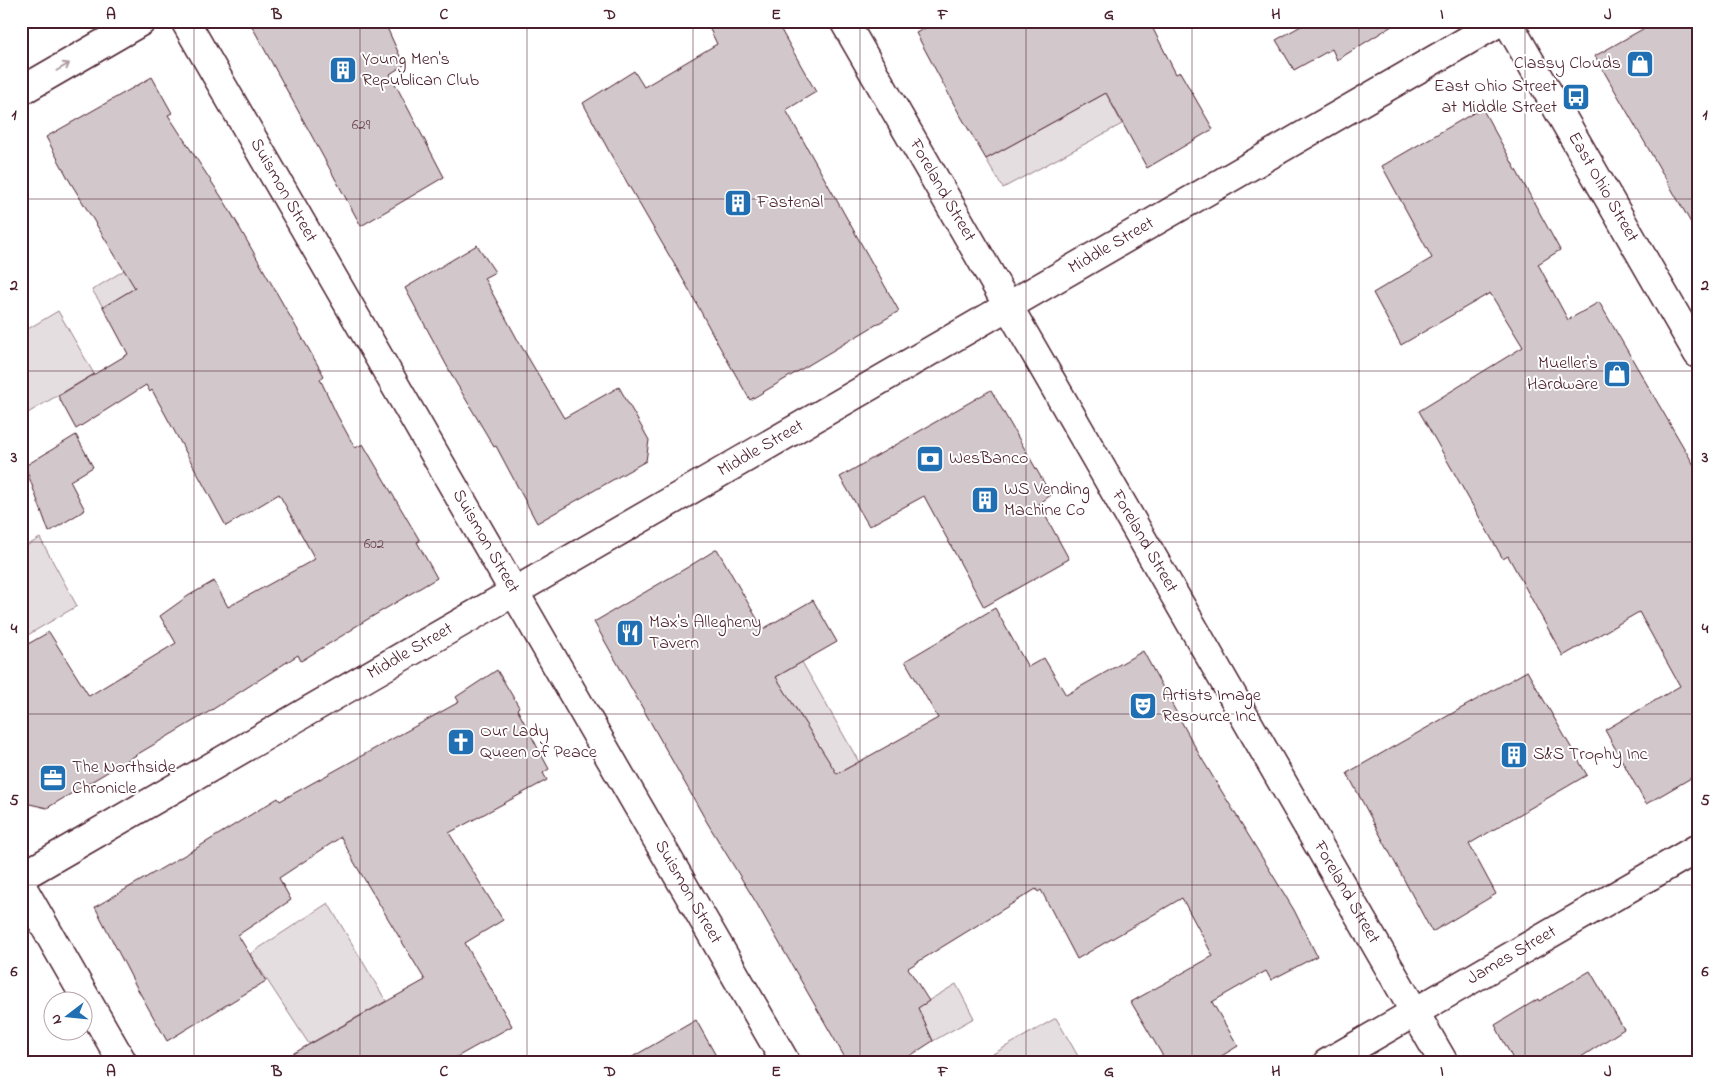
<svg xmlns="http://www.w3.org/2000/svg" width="1719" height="1084" viewBox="0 0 1719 1084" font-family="'Indie Flower',sans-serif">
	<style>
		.green { fill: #e5dee0; stroke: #987e86 }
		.building { fill: #d2c7cb; stroke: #4a1f2b }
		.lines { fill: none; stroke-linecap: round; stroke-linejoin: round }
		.minor-casing { stroke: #4a1f2b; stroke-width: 31 }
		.major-casing { stroke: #4a1f2b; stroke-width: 31 }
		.minor { stroke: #fff; stroke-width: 28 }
		.major { stroke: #fff; stroke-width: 28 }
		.oneway { stroke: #ae9aa0 }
		.grid { fill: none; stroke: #4a1f2b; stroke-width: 1; stroke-opacity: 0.55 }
		.labels { text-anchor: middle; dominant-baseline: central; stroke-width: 4; stroke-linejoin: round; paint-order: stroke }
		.number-label { font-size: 15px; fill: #6c4953 }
		.poi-label { font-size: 18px; fill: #4a1f2b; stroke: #fff; text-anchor: start }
		.street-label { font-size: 18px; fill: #4a1f2b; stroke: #fff }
		.neatline { fill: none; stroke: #4a1f2b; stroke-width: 2 }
		.grid-label { font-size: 16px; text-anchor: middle; font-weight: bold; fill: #4a1f2b }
	</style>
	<rect width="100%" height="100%" fill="#fff"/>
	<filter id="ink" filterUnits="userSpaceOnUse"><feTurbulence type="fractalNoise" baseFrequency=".02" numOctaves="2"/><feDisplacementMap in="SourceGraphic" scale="10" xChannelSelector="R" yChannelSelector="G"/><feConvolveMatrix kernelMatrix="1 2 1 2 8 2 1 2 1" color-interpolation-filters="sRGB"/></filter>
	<g filter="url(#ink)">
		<path class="green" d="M 1106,93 L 1122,124 L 1003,188 L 986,159 Z
			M 227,207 L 240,227 L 103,307 L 92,290 Z
			M 58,311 L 94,374 L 21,417 L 21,333 Z
			M 40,538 L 77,606 L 21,639 L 21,549 Z
			M 802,662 L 859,762 L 822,782 L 754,768 L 812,735 L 795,707 L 679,771 L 757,688 Z
			M 328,903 L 386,1001 L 309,1044 L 250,954 Z
			M 956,984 L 974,1018 L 933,1041 L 924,1022 L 901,1035 L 893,1022 Z
			M 1056,1018 L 1082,1063 L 977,1063 Z"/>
		<path class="building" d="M 249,21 L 384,21 L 404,65 L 390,74 L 444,177 L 361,226 Z
			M 706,21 L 776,21 L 816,92 L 786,110 L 899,311 L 750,400 L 718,344 L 692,295 L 610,153 L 583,103 L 634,71 L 644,87 L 717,44 Z
			M 938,21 L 1149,21 L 1176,74 L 1180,72 L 1213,129 L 1147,168 L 1106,93 L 986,159 L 956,108 L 916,33 Z
			M 1310,21 L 1400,21 L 1337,60 L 1332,49 L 1294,70 L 1276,40 Z
			M 1657,21 L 1698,21 L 1698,235 L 1595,56 Z
			M 152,77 L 172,113 L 168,115 L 226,204 L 324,376 L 320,379 L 337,415 L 355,448 L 363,444 L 420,541 L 417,542 L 437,578 L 353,628 L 353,629 L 301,661 L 298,655 L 207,713 L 47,808 L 21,802 L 21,648 L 49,632 L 89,696 L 176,643 L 160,616 L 188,596 L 214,581 L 228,607 L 315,559 L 279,494 L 226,526 L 152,390 L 150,392 L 146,385 L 76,429 L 58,396 L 128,354 L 103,307 L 135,288 L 69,180 L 46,137 Z
			M 1482,108 L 1560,250 L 1538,264 L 1568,320 L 1599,302 L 1698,472 L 1698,774 L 1646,804 L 1605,730 L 1680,686 L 1639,612 L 1563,656 L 1508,556 L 1503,559 L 1419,411 L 1523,347 L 1490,293 L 1401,345 L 1373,293 L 1432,258 L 1382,166 Z
			M 477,245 L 495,272 L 484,278 L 520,344 L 564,418 L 619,387 L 649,440 L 646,461 L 537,523 L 496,446 L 494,447 L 455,381 L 405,288 Z
			M 991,390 L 1051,495 L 1039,504 L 1069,559 L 984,607 L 924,496 L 869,526 L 840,477 Z
			M 76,435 L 93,467 L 70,481 L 85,510 L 49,532 L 25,466 Z
			M 717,549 L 763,629 L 813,600 L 837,642 L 776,677 L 837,774 L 938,718 L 905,661 L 995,608 L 1028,667 L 1044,658 L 1066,695 L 1143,651 L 1199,754 L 1294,910 L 1317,956 L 1271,980 L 1266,971 L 1212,1002 L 1238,1046 L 1210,1063 L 1167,1063 L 1131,1002 L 1213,956 L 1182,898 L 1077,959 L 1041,890 L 1038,892 L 1036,889 L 908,968 L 929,1001 L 918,1008 L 933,1041 L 899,1063 L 848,1063 L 757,904 L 708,824 L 594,622 L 688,567 Z
			M 497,670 L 519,707 L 517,709 L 549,769 L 543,773 L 547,780 L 449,833 L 503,920 L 465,943 L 512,1026 L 446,1063 L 276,1063 L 425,980 L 354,862 L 341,837 L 279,878 L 291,900 L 238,935 L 266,981 L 167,1041 L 137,988 L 95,907 L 195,849 L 278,798 L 280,801 L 459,702 L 456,697 Z
			M 1527,671 L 1587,775 L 1469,844 L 1496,894 L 1432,932 L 1347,773 Z
			M 1590,971 L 1624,1029 L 1572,1063 L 1515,1063 L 1495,1025 L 1538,999 L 1539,1001 Z
			M 696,1020 L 720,1063 L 622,1063 Z"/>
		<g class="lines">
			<g class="minor-casing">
				<g id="minor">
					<path id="s1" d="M 185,21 L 786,1063"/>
					<path id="s2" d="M 844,21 L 1444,1063"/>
					<path id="s3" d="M 21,877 L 1501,21"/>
					<path d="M 21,885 L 123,1063"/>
					<path id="s4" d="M 1327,1063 L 1698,848"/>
				</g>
			</g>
			<g class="major-casing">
				<g id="major">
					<path id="s5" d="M 1507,21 L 1698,354"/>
					<path d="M 21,91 L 142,21"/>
				</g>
			</g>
			<use href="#minor" class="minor"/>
			<use href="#major" class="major"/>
		</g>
		<defs><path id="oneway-shaft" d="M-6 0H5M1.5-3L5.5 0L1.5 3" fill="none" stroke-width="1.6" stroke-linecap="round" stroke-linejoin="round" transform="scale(1.25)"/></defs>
		<use class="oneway" href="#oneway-shaft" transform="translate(63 67) rotate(-30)"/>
	</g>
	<path class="grid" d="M 194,21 L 194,1063M 360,21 L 360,1063M 527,21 L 527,1063M 693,21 L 693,1063M 860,21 L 860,1063M 1026,21 L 1026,1063M 1192,21 L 1192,1063M 1359,21 L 1359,1063M 1525,21 L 1525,1063M 21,199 L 1698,199M 21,371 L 1698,371M 21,542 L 1698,542M 21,714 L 1698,714M 21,885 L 1698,885"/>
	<defs>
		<g id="shop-square" transform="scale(1.4375)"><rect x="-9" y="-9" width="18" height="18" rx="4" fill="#1f6fb2" stroke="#fff"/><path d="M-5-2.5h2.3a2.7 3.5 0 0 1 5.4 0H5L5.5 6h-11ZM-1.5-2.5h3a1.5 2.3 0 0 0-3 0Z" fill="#fff"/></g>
		<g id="building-square" transform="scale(1.4375)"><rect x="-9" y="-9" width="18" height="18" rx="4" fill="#1f6fb2" stroke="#fff"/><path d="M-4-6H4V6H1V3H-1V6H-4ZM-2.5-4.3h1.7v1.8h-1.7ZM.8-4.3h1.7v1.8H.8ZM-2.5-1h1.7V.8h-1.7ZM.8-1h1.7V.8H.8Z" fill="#fff"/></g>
		<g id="bus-square" transform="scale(1.4375)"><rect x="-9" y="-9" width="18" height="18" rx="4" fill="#1f6fb2" stroke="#fff"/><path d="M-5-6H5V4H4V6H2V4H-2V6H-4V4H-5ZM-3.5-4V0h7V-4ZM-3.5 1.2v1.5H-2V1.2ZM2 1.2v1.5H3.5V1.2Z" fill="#fff"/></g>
		<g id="bank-square" transform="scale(1.4375)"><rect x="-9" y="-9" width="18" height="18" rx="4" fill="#1f6fb2" stroke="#fff"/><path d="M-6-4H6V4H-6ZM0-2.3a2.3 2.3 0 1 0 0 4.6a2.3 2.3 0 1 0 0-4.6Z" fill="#fff"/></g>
		<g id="restaurant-square" transform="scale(1.4375)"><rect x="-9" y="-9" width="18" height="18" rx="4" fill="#1f6fb2" stroke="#fff"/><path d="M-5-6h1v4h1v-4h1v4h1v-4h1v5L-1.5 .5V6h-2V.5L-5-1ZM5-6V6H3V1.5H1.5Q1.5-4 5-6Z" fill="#fff"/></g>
		<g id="theatre-square" transform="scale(1.4375)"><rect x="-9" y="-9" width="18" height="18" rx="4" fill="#1f6fb2" stroke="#fff"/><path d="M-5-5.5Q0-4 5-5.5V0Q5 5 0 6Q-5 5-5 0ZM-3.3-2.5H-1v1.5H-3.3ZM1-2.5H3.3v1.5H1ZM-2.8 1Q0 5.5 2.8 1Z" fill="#fff"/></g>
		<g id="church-square" transform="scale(1.4375)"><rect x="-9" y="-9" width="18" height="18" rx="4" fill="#1f6fb2" stroke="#fff"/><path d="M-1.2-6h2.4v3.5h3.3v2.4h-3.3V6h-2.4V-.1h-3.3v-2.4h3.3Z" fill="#fff"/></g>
		<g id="office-square" transform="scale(1.4375)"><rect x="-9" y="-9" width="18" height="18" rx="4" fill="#1f6fb2" stroke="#fff"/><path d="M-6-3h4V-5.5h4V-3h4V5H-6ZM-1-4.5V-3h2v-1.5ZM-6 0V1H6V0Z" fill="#fff"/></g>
	</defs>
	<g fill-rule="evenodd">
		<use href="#shop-square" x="1640" y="64"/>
		<use href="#building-square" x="343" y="70"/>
		<use href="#bus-square" x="1576" y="97"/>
		<use href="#building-square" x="738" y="203"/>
		<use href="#shop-square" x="1617" y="374"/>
		<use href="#bank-square" x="930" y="459"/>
		<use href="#building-square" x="985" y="500"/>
		<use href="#restaurant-square" x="630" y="633"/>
		<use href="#theatre-square" x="1143" y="706"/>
		<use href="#church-square" x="461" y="742"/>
		<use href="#building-square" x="1514" y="755"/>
		<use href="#office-square" x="53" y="778"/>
	</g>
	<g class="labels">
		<g class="number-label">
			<text x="361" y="125">629</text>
			<text x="374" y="544">602</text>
		</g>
		<g class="poi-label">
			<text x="362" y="60">Young Men's<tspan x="362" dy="21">Republican Club</tspan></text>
			<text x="1621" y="64" text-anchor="end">Classy Clouds</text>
			<text x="1557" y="87" text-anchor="end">East Ohio Street<tspan x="1557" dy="21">at Middle Street</tspan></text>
			<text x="757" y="203">Fastenal</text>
			<text x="1598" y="364" text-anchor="end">Mueller's<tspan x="1598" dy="21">Hardware</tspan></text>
			<text x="949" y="459">WesBanco</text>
			<text x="1004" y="490">WS Vending<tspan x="1004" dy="21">Machine Co</tspan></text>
			<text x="649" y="623">Max's Allegheny<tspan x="649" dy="21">Tavern</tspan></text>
			<text x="1162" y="696">Artists Image<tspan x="1162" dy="21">Resource Inc</tspan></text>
			<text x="480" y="732">Our Lady<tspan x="480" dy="21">Queen of Peace</tspan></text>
			<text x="1533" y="755">S&amp;S Trophy Inc</text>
			<text x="72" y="768">The Northside<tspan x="72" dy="21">Chronicle</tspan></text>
		</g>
		<g class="street-label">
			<text stroke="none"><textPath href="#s5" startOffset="192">East Ohio Street</textPath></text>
			<text stroke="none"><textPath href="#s1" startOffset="196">Suismon Street</textPath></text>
			<text stroke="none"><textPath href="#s2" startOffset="196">Foreland Street</textPath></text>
			<text stroke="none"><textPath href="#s3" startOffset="1260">Middle Street</textPath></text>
			<text stroke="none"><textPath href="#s3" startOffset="855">Middle Street</textPath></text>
			<text stroke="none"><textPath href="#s1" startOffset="601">Suismon Street</textPath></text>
			<text stroke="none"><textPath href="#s2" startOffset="601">Foreland Street</textPath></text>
			<text stroke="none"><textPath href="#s3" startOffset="450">Middle Street</textPath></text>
			<text stroke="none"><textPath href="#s1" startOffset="1006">Suismon Street</textPath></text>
			<text stroke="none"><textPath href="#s2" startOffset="1006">Foreland Street</textPath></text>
			<text stroke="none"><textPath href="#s4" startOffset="214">James Street</textPath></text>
		</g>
	</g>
	<rect width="1719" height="1084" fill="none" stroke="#fff" stroke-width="55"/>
	<g transform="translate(68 1016) rotate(254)"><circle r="24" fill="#ffffff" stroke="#b7a5aa"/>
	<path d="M0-4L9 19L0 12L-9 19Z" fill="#1f6fb2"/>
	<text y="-8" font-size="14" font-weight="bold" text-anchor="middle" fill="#4a1f2b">N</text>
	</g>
	<rect x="28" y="28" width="1664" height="1028" class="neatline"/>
	<g class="grid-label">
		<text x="111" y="19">A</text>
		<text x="277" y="19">B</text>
		<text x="444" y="19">C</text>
		<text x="610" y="19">D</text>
		<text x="776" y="19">E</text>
		<text x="943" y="19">F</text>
		<text x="1109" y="19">G</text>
		<text x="1276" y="19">H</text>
		<text x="1442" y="19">I</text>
		<text x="1608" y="19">J</text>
		<text x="14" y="119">1</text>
		<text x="1705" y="119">1</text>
		<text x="14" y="290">2</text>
		<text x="1705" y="290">2</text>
		<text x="14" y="462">3</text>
		<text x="1705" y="462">3</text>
		<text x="14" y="633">4</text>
		<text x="1705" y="633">4</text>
		<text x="14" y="805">5</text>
		<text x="1705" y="805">5</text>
		<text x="14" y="976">6</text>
		<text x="1705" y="976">6</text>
		<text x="111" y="1076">A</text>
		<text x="277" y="1076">B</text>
		<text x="444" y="1076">C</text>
		<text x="610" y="1076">D</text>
		<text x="776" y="1076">E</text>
		<text x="943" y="1076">F</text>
		<text x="1109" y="1076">G</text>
		<text x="1276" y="1076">H</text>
		<text x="1442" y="1076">I</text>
		<text x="1608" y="1076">J</text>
	</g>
</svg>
